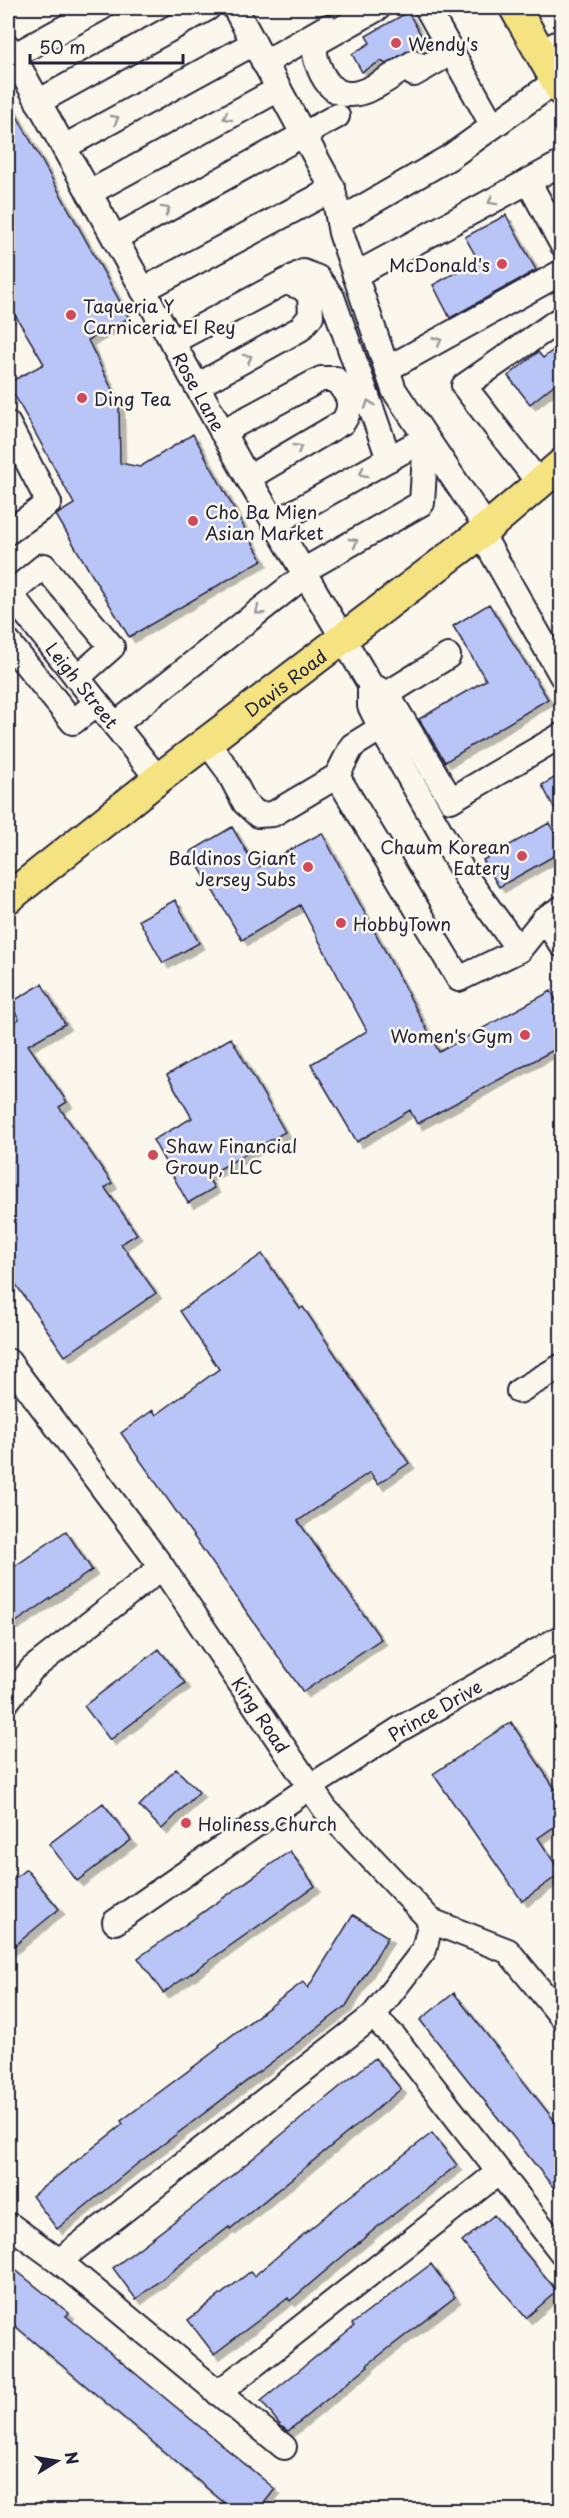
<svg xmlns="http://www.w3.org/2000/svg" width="569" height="2518" viewBox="0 0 569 2518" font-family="'Playpen Sans',sans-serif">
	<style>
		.building { fill: #b8c5f6; stroke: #22223b; stroke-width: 1.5; filter: url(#shadow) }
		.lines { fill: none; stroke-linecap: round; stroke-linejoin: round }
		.minor-casing { stroke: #22223b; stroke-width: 28 }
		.major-casing { stroke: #22223b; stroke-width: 34 }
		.minor { stroke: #fbf7ec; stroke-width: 24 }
		.major { stroke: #f5e382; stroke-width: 30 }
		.oneway { stroke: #99979c }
		.poi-dot { fill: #d1495b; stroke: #fbf7ec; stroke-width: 2 }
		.labels { text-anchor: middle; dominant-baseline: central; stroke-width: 5; stroke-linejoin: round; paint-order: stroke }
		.poi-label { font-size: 18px; fill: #22223b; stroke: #fbf7ec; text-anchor: start }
		.street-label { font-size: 18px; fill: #22223b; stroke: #fbf7ec }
	</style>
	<defs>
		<filter id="shadow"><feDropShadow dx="5.5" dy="5.5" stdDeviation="0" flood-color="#0004"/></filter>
	</defs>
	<rect width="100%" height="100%" fill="#fbf7ec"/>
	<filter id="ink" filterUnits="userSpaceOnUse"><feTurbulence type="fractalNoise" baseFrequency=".0167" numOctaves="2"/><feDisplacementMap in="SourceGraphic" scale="12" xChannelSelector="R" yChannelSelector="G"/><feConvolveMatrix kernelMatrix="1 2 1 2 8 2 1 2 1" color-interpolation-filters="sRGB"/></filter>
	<g filter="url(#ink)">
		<path class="building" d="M 408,12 L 425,42 L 386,64 L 381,61 L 362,72 L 352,54 L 370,43 L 366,36 Z
			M 8,100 L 129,318 L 88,340 L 119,404 L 120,463 L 140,467 L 193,434 L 262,560 L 129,637 L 56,515 L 74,504 L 8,383 L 44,364 L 14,313 L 8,317 Z
			M 506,215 L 536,270 L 450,318 L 433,285 L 478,260 L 465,237 Z
			M 561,344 L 561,379 L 530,404 L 508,376 L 538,352 L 543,358 Z
			M 489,604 L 548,699 L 445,762 L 419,719 L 486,680 L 453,626 Z
			M 561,774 L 561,821 L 542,785 Z
			M 549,823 L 561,845 L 561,852 L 499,887 L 483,860 Z
			M 232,827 L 256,868 L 322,833 L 439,1052 L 551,991 L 561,1010 L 561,1046 L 417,1124 L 410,1110 L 357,1142 L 311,1064 L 367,1031 L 300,905 L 242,940 L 190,852 Z
			M 175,900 L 199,943 L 163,963 L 139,920 Z
			M 42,984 L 65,1024 L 28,1045 L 67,1102 L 59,1107 L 112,1183 L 105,1188 L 137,1234 L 121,1244 L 156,1293 L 65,1356 L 8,1273 L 8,1027 L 19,1019 L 10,1003 Z
			M 231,1038 L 285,1132 L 207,1176 L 214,1188 L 188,1203 L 153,1140 L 192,1118 L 167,1075 Z
			M 262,1254 L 300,1309 L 303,1307 L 409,1463 L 378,1484 L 370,1472 L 298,1521 L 381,1639 L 303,1692 L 121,1433 L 153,1410 L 156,1415 L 219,1369 L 180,1311 Z
			M 66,1531 L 92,1570 L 13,1624 L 8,1616 L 8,1571 Z
			M 159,1649 L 185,1683 L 110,1740 L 84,1706 Z
			M 511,1722 L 561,1798 L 561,1822 L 538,1838 L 561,1873 L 522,1901 L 433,1774 Z
			M 176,1769 L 199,1792 L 162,1829 L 139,1806 Z
			M 103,1803 L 131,1840 L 77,1881 L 49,1844 Z
			M 290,1851 L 315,1886 L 163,1993 L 138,1958 Z
			M 26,1869 L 59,1909 L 8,1951 L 8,1884 Z
			M 353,1915 L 388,1937 L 346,2006 L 137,2164 L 57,2229 L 32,2196 L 123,2124 L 121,2121 L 220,2047 L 219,2045 L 303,1982 L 308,1988 Z
			M 454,1993 L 561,2129 L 561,2197 L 420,2020 Z
			M 375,2058 L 401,2089 L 230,2229 L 229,2227 L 136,2299 L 113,2268 L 196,2205 Z
			M 432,2133 L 457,2165 L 376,2228 L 290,2301 L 288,2298 L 214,2354 L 188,2320 L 250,2272 L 254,2276 L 341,2203 Z
			M 494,2215 L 557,2291 L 526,2318 L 462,2242 Z
			M 8,2264 L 69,2313 L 66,2316 L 275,2489 L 258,2511 L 234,2511 L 8,2320 Z
			M 431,2264 L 455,2297 L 367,2365 L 368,2366 L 288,2431 L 281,2426 L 261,2401 L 354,2326 L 352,2324 Z"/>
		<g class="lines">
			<g class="minor-casing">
				<g id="minor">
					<path d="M 378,8 L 316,43 C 313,55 317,63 322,74 C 344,117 384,80 413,63 L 426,67"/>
					<path d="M 427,8 L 493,126"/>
					<path id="s1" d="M 8,47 L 248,478 L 370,684 L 370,706 L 381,728 L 468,880 L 519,950 L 459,979 L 337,776 L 352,746 L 381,728"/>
					<path d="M 540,53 L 562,41"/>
					<path d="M 13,56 L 101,8"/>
					<path d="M 264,63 L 327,27"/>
					<path d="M 414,74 L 452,52"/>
					<path d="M 38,102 L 208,8"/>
					<path d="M 64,147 L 254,43"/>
					<path d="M 528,181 L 562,244"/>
					<path d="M 333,189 L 341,233 L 394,390 L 487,528"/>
					<path d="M 89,193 L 279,89"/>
					<path d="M 339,221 L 450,157 L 556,81"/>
					<path d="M 115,238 L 337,116"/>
					<path d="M 355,275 L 562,163"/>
					<path d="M 143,290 L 333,189 L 235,8"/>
					<path d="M 172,342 L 303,272 L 318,278 L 332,297 L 389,459"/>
					<path d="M 387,369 L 562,272"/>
					<path d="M 197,386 L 300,329 L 311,316 L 310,295 L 301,287 L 285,282"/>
					<path d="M 8,424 L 49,503 L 8,532"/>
					<path d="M 222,432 L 321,379 L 335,379 C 348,394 355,404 343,422 L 248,478"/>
					<path d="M 539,483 L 464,386 L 562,318"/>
					<path d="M 275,523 L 426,438 L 422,503 L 303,571"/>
					<path d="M 481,533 L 562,676"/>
					<path id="s2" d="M 8,591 L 158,779"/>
					<path d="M 10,594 L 44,566 L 112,647 L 77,678"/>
					<path d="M 8,642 L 73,722 L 97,703"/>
					<path d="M 375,687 L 387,694 L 448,656"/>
					<path d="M 387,694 L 451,800 L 562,735"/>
					<path d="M 115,725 L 305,575"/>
					<path d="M 207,742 L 227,769 L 245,803 L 258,815 L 273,814 L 337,776"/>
					<path d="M 544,919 L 562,945"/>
					<path d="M 519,950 L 544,919 L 562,908"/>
					<path id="s3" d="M 8,1361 L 162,1567 L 325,1809 L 431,1921 L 508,1951 L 562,2017"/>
					<path d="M 519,1391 L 562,1366"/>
					<path d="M 8,1700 L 32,1669 L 162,1567"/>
					<path id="s4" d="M 115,1922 L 310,1787 L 400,1729 L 562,1637"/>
					<path d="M 373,2016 L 395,2038 L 562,2253"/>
					<path d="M 11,2226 L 59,2261 L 284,2447"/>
					<path d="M 59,2261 L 373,2016 L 424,1950 L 431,1921"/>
					<path d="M 218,2393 L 499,2172"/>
				</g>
			</g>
			<g class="major-casing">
				<g id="major">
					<path d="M 515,8 L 562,91"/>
					<path id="s5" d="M 8,898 L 158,779 L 481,533 L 562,464"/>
				</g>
			</g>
			<use href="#minor" class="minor"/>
			<use href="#major" class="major"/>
		</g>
		<defs><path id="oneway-chevron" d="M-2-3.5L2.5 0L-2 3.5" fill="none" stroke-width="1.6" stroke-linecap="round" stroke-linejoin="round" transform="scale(1.5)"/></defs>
		<g class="oneway">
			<use href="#oneway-chevron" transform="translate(227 117) rotate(151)"/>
			<use href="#oneway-chevron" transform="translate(115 119) rotate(-29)"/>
			<use href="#oneway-chevron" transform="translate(492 201) rotate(151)"/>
			<use href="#oneway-chevron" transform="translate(166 210) rotate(-29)"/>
			<use href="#oneway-chevron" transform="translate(438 341) rotate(-29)"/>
			<use href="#oneway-chevron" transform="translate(248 358) rotate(-29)"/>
			<use href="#oneway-chevron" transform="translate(369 404) rotate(-109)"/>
			<use href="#oneway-chevron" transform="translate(298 448) rotate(-31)"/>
			<use href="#oneway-chevron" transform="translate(363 473) rotate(151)"/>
			<use href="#oneway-chevron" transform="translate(354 542) rotate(-30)"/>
			<use href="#oneway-chevron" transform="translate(259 611) rotate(142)"/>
		</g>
	</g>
	<g class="poi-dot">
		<circle cx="396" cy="43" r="6"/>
		<circle cx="502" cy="264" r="6"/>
		<circle cx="71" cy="315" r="6"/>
		<circle cx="82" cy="398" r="6"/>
		<circle cx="193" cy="521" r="6"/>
		<circle cx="522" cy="856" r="6"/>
		<circle cx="308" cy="867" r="6"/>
		<circle cx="341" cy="923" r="6"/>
		<circle cx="525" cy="1035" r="6"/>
		<circle cx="153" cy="1155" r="6"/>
		<circle cx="186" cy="1823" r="6"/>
	</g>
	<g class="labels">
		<g class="poi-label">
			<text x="408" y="43">Wendy's</text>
			<text x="490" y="264" text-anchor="end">McDonald's</text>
			<text x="83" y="305">Taqueria Y<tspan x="83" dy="21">Carniceria El Rey</tspan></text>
			<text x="94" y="398">Ding Tea</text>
			<text x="205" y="511">Cho Ba Mien<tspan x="205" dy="21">Asian Market</tspan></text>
			<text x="510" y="846" text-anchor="end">Chaum Korean<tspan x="510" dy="21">Eatery</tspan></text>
			<text x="296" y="857" text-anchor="end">Baldinos Giant<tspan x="296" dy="21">Jersey Subs</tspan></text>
			<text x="353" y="923">HobbyTown</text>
			<text x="513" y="1035" text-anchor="end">Women's Gym</text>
			<text x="165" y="1145">Shaw Financial<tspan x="165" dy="21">Group, LLC</tspan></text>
			<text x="198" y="1823">Holiness Church</text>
		</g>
		<g class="street-label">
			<text stroke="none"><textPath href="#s1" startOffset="394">Rose Lane</textPath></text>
			<text stroke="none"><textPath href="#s5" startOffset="351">Davis Road</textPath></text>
			<text stroke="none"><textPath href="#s2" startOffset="120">Leigh Street</textPath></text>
			<text stroke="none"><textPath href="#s4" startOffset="384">Prince Drive</textPath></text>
			<text stroke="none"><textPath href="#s3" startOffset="435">King Road</textPath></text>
		</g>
	</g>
	<rect width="569" height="2518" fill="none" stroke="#fbf7ec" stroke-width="30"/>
	<rect x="15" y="15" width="539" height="2488" fill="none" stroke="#22223b" stroke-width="2" filter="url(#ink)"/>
	<g transform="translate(57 2461) rotate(79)" stroke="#fbf7ec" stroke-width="4.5" paint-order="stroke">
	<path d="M0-4.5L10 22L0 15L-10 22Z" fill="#22223b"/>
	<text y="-9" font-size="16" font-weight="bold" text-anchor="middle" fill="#22223b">N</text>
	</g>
	<path d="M30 54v9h153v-9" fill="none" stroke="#22223b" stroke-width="3"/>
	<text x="39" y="54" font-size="18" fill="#22223b" stroke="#fbf7ec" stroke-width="4.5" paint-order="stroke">50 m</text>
</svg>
